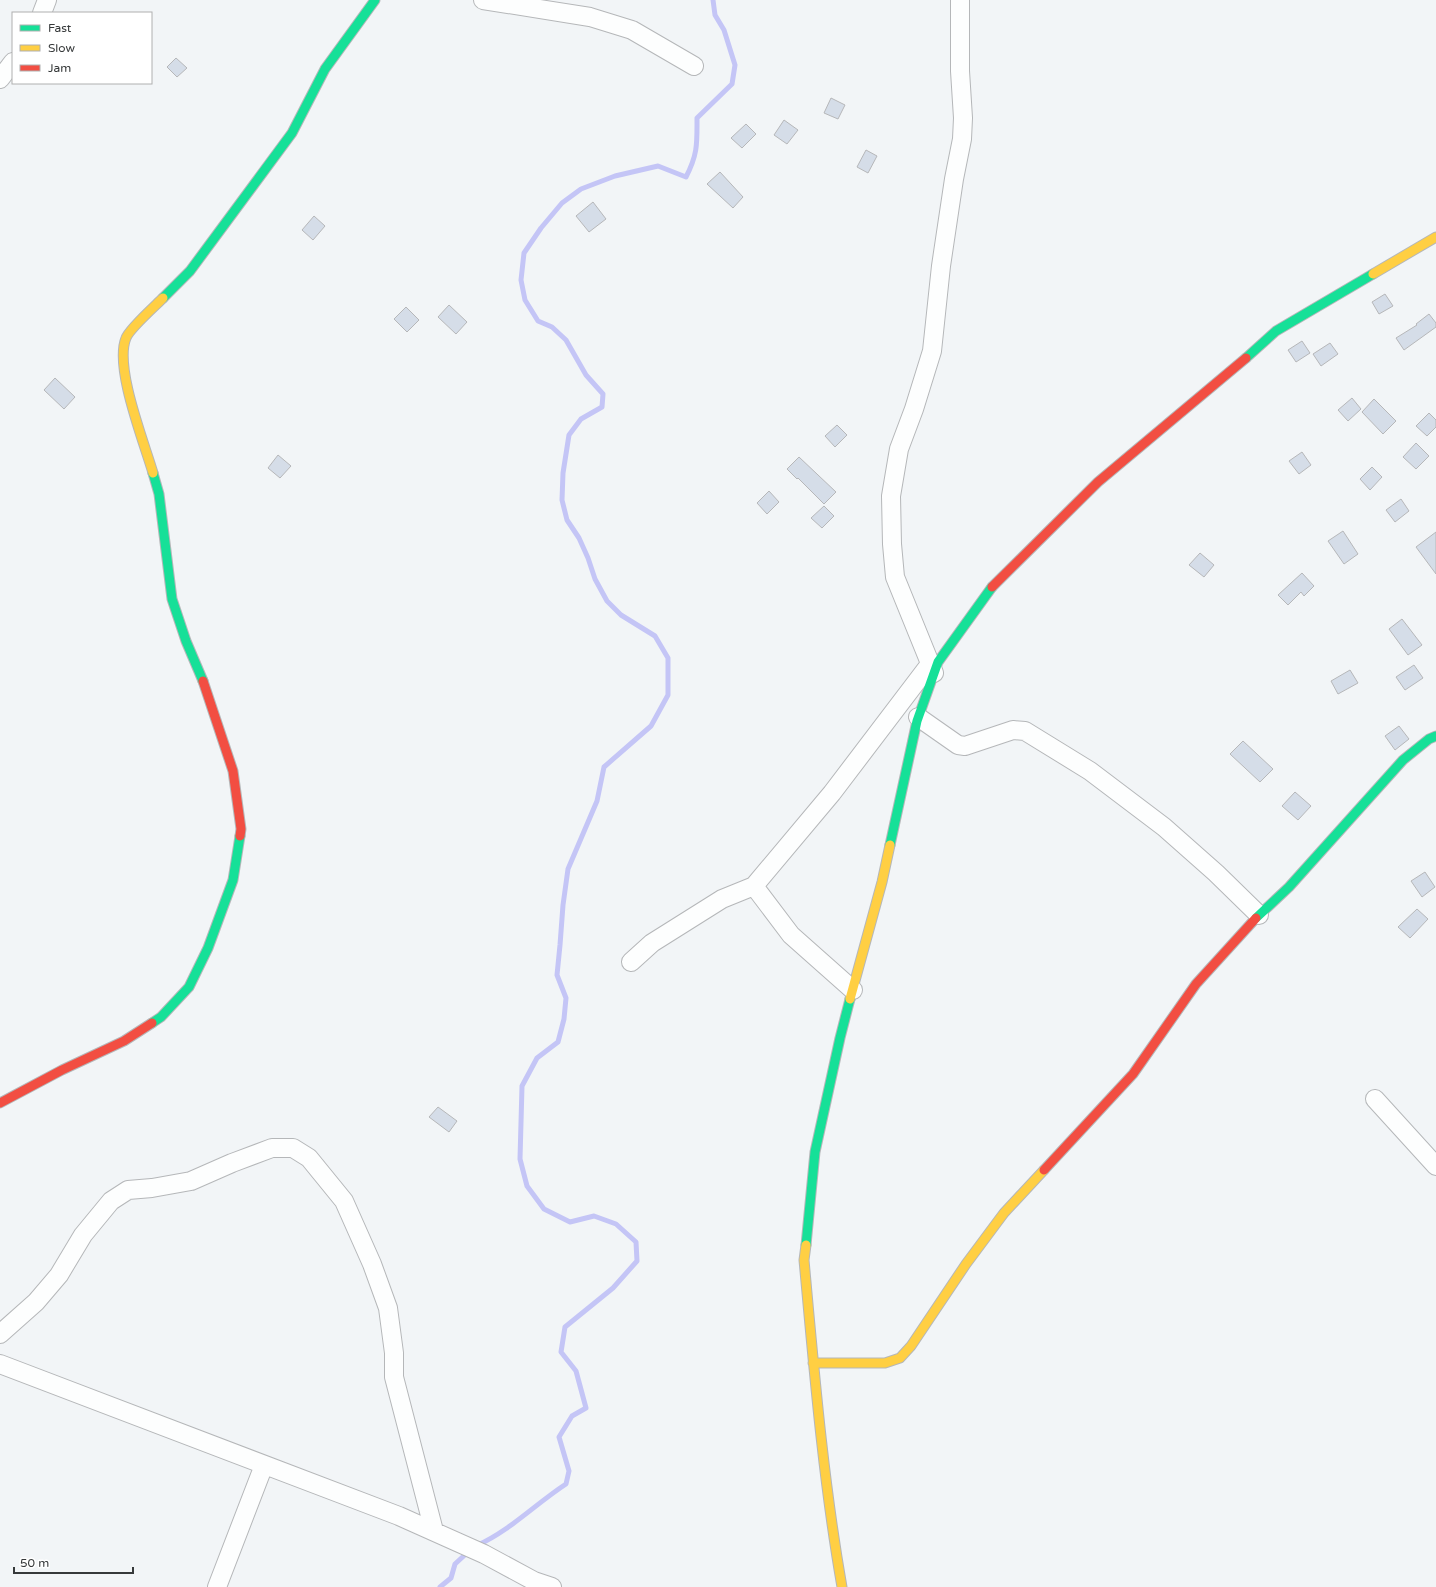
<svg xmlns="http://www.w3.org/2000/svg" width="1436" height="1587" viewBox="0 0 1436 1587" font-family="'Varela Round',sans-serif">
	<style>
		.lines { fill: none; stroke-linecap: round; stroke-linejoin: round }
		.stream { stroke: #c4c5f6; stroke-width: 5 }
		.building { fill: #d5dde8; stroke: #b6b7b9 }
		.street-casing { stroke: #b5b7b9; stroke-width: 20 }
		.fast-casing { stroke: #b5b7b9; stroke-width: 11 }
		.slow-casing { stroke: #b5b7b9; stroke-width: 11 }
		.jam-casing { stroke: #b5b7b9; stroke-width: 11 }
		.street { stroke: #fdfefe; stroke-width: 18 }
		.fast { stroke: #16e098; stroke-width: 9 }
		.slow { stroke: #ffcf43; stroke-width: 9 }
		.jam { stroke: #f24e42; stroke-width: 9 }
	</style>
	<rect width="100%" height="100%" fill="#f2f5f7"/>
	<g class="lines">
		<path class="stream" d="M 476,1546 C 511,1530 534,1505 566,1484 L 569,1471 L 559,1437 L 572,1416 L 586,1408 L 576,1371 L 561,1352 L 565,1327 L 613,1288 L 637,1261 L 636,1242 L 616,1224 L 594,1216 L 570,1222 L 544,1209 L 527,1186 L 520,1159 L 522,1086 L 537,1058 L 558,1042 L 564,1019 L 566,998 L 557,975 L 560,945 L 563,905 L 568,869 L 597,801 L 604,767 L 651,726 L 668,695 L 668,658 L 655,636 L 621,615 L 607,601 L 595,579 L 588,558 L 579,538 L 567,520 L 562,500 L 563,473 L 569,435 L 581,419 L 602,407 L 603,394 L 586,375 L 566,340 L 552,327 L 538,321 L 525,300 L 521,280 L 524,253 L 541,228 L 562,203 L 581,189 L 615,176 L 658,166 L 686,177 C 698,154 697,143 697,118 L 732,84 L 735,65 L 724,30 L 715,15 L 713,0
			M 440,1587 L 451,1578 L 455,1564 L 468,1552"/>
	</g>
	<path class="building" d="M 176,58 L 187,68 L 177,77 L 167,67 Z
		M 831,98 L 845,105 L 838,119 L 824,113 Z
		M 784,120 L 798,130 L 787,144 L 774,135 Z
		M 746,124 L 756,134 L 742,148 L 731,138 Z
		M 866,150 L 877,156 L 868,173 L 857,167 Z
		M 720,172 L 743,197 L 733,208 L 707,184 Z
		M 593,202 L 606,219 L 589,232 L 576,216 Z
		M 314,216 L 325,226 L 313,240 L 302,230 Z
		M 1385,294 L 1393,306 L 1379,314 L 1372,302 Z
		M 449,305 L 467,322 L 456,334 L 438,317 Z
		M 406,307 L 419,320 L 407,332 L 394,319 Z
		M 1429,314 L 1436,323 L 1436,327 L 1404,350 L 1396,338 L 1417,325 L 1416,324 Z
		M 1302,341 L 1310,353 L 1296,362 L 1288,350 Z
		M 1330,343 L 1338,354 L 1321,366 L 1313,354 Z
		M 55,378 L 75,397 L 64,409 L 44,390 Z
		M 1352,398 L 1361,409 L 1348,421 L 1338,410 Z
		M 1374,399 L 1396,421 L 1383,434 L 1362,412 Z
		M 1429,413 L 1436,420 L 1436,427 L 1427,436 L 1416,426 Z
		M 837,425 L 847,435 L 835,447 L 825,436 Z
		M 1416,443 L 1429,456 L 1416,469 L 1403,457 Z
		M 1302,452 L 1311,465 L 1299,474 L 1289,461 Z
		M 278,455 L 291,466 L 280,478 L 268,468 Z
		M 799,457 L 836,492 L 824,504 L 798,478 L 797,479 L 787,469 Z
		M 1372,467 L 1382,477 L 1370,490 L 1360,479 Z
		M 769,491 L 779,502 L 767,514 L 757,503 Z
		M 1401,499 L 1409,511 L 1395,522 L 1386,510 Z
		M 824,506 L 834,516 L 822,528 L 811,518 Z
		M 1343,531 L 1358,554 L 1344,564 L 1328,541 Z
		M 1436,532 L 1436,574 L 1416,547 Z
		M 1200,553 L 1214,565 L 1204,577 L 1189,565 Z
		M 1302,573 L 1314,586 L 1304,596 L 1301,592 L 1288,605 L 1278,595 Z
		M 1402,619 L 1422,645 L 1408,655 L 1389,629 Z
		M 1414,665 L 1423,678 L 1405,690 L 1396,677 Z
		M 1350,670 L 1358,683 L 1338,694 L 1331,681 Z
		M 1399,726 L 1409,739 L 1395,750 L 1385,736 Z
		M 1243,741 L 1273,769 L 1260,782 L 1230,754 Z
		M 1295,792 L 1311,806 L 1298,820 L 1282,806 Z
		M 1425,872 L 1435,887 L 1422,897 L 1411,881 Z
		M 1417,909 L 1428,919 L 1410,938 L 1398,927 Z
		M 438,1107 L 457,1121 L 449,1132 L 429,1117 Z"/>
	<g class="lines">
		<g class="street-casing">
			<path id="street" d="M 483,0 L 590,17 L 632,30 L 694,66
				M 42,13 L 47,0
				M 0,79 L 13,62
				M 934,673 L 895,577 L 892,544 L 891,496 L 899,449 L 914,409 L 932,351 L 941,266 L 954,179 L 962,139 L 963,118 L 960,71 L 960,0
				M 918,717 L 958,745 L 965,746 L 1013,730 L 1025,731 L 1090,771 L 1164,827 L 1216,873 L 1259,915
				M 754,886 L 791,935 L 853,990
				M 631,962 L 652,943 L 722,899 L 754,886 L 832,793 L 930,664
				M 1375,1099 L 1436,1166
				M 0,1334 L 36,1302 L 59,1275 L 83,1235 L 111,1201 L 128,1190 L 152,1188 L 191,1181 L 232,1163 L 272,1148 L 293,1148 L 309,1158 L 344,1201 L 372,1264 L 388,1308 L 394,1353 L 394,1377 L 434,1531
				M 0,1364 L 399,1516 L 484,1554 L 534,1581 L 552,1587
				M 217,1587 L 264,1465"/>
		</g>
		<g class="fast-casing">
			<path id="fast" d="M 163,298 L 190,271 L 292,133 L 325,69 L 375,0
				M 1246,358 L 1276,331 L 1373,274
				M 153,473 L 159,494 L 172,599 L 186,641 L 203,681
				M 890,845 L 917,721 L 938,662 L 992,587
				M 1256,918 L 1289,887 L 1403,760 L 1429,739 L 1436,736
				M 152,1023 L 161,1017 L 189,987 L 208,948 L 233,880 L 240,836
				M 806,1245 L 815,1152 L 840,1038 L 850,999"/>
		</g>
		<g class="slow-casing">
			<path id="slow" d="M 1373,274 L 1436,237
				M 153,473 C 144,442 114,367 126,338 C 129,329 155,306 163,298
				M 850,999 L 882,882 L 890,845
				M 806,1245 L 804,1260 C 814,1369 823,1479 842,1587
				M 813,1363 L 885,1363 L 900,1358 L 911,1346 L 966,1264 L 1004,1213 L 1044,1170"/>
		</g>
		<g class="jam-casing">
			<path id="jam" d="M 992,587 L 1098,482 L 1246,358
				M 203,681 L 233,771 L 241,829 L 240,836
				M 0,1103 L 62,1070 L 124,1041 L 152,1023
				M 1044,1170 L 1133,1074 L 1196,984 L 1256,918"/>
		</g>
		<use href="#street" class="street"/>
		<use href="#fast" class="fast"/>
		<use href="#slow" class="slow"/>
		<use href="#jam" class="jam"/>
	</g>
	<rect x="12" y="12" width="140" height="72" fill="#ffffff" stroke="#afb0b0"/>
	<rect x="20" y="25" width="20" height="6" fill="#16e098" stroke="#afb0b0"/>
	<text x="48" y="32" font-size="12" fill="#36393a">Fast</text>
	<rect x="20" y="45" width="20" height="6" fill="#ffcf43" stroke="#afb0b0"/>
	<text x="48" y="52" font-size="12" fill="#36393a">Slow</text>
	<rect x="20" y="65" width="20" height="6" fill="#f24e42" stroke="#afb0b0"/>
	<text x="48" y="72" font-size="12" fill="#36393a">Jam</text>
	<path d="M14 1567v6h119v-6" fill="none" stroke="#36393a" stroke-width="2"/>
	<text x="20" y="1567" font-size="12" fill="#36393a" stroke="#ffffff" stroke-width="3" paint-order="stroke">50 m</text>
</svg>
